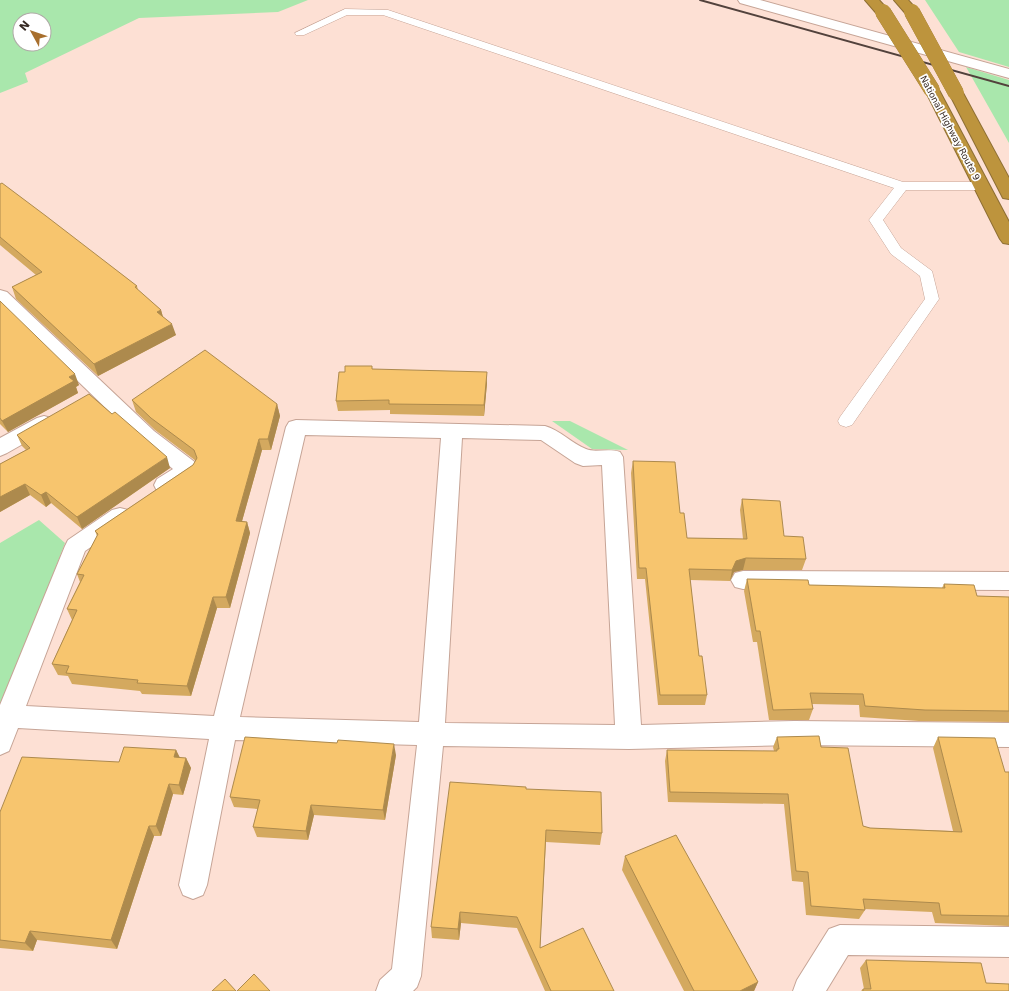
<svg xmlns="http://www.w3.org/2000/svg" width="1009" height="991" viewBox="0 0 1009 991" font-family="'DejaVu Sans',sans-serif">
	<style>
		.green { fill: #a9e7ac; fill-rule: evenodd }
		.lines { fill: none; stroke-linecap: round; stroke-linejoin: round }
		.lane-casing { stroke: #c6a496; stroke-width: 1 }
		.street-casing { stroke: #c6a496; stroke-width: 2 }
		.highway-casing { stroke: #8e6f34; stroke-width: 2 }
		.lane { fill: #fff; fill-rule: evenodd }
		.street { fill: #fff; fill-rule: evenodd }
		.highway { fill: #bd943d; fill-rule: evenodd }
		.rail { stroke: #52423c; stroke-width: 2 }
		.highway-bridge-casing { stroke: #8e6f34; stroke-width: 16; stroke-linecap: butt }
		.highway-bridge { stroke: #bd943d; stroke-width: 16 }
		.wall { fill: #d4a95f }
		.shaded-wall { fill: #ad8a4d }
		.building { fill: #f7c56e; stroke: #ad8a4d }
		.labels { text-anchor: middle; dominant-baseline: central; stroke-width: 3.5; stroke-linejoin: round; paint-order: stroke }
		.far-street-label { font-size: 9px; fill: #372a24; stroke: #fff }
	</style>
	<rect width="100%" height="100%" fill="#fde0d4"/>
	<path class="green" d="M 0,0 L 308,0 L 278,12 L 139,18 L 25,73 L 28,82 L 0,93 ZM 20,20 L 44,20 L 44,44 L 20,44 Z
		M 925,0 L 1009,0 L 1009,67 L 959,52 Z
		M 966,67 L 1009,80 L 1009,143 Z
		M 552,421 L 570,421 L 628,450 L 592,449 Z
		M 39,520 L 65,543 L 4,702 L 0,702 L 0,543 Z"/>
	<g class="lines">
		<g class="lane-casing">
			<path id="lane" d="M 345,9 L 388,10 L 903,182 L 982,182 L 988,186 L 982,190 L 906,190 L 883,220 L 901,248 L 932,271 L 939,299 L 852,425 L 846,427 L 840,425 L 838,421 L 840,417 L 925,299 L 920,276 L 891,254 L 869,220 L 894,188 L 383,15 L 347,15 L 304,35 L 296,35 L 295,33 Z"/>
		</g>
		<g class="street-casing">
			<path id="street" d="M 738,0 L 760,0 L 1009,69 L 1009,78 L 740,3 Z
				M 0,290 L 7,292 L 154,431 L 196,463 L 199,469 C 192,482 172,495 157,491 L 154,485 L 157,479 L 173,469 L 140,441 L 0,306 Z
				M 44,416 L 51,418 L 54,423 L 51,428 L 7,453 L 0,456 L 0,438 L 37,418 Z
				M 296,420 L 545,426 C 560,430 571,443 586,449 C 594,453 609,448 620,452 L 623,457 L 641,725 L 794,721 L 1009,723 L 1009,747 L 794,745 L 629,749 L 443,746 L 421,976 L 417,987 L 413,991 L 376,991 L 380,980 L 392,969 L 417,745 L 235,740 L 207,885 L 203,895 L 193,899 L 183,895 L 179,885 L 209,739 L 18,728 L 9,751 L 0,755 L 0,705 L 65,546 L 68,540 L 112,510 L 120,508 L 128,510 L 131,516 L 128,522 L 85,551 L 26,706 L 214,716 L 286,427 L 289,422 ZM 305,435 L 441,438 L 419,722 L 240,717 ZM 462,438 L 541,440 L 575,463 L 583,466 L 602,465 L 615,725 L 445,723 Z
				M 743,571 L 1009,572 L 1009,590 L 743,589 L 735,587 L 731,580 L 735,573 Z
				M 840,925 L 1009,927 L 1009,957 L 848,955 L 826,991 L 793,991 L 797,980 L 829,929 Z"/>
		</g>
		<g class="highway-casing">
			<path id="highway" d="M 865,0 L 879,0 L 890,12 L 888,15 L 878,15 Z
				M 894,0 L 908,0 L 919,12 L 917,15 L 907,15 Z
				M 932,86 L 937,87 L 939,90 L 1009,222 L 1009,244 L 1003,243 L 1000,239 L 925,90 L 927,87 Z
				M 956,89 L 961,90 L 963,93 L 1009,178 L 1009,199 L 1003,198 L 1001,194 L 949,93 L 951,90 Z"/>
		</g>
		<use href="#lane" class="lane"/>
		<use href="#street" class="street"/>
		<use href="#highway" class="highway"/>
		<path class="rail" d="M 700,0 L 1009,86"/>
		<g class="highway-bridge-casing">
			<path id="highway-bridge" d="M 883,12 L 932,90
				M 912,12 L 956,93"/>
		</g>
		<use href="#highway-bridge" class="highway-bridge"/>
	</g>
	<path class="wall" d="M 0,184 L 137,286 L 138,290 L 161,310 L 163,317 L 176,335 L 98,376 L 16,299 L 12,287 L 36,275 L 0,245 Z
		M 0,301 L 79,385 L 76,387 L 78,393 L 8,432 L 0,424 Z
		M 373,369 L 487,383 L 484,416 L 390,414 L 390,410 L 338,411 L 336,401 L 345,372 Z
		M 132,400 L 277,404 L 280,416 L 271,450 L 262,450 L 242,521 L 247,522 L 250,533 L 230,608 L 217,608 L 191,696 L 142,694 L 140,691 L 72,684 L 68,676 L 58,675 L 52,664 L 72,620 L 67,609 L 80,582 L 77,574 L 97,536 L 95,531 L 193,465 L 196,461 L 155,430 L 136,412 Z
		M 17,435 L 170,468 L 82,529 L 51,503 L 46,507 L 30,495 L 0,512 L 0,464 L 26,450 L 22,446 Z
		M 633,461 L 680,513 L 687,538 L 743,539 L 740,510 L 742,499 L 784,536 L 806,559 L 802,570 L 743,570 L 734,572 L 730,581 L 690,580 L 699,656 L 707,695 L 705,705 L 658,705 L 645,579 L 637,579 L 631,473 Z
		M 747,579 L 809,585 L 942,588 L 944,584 L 977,596 L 1009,597 L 1009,722 L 919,721 L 860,717 L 859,705 L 812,704 L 813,709 L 809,720 L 769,720 L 757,642 L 753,642 L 744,591 Z
		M 777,737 L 821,747 L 863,826 L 870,828 L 953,831 L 933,748 L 938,737 L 1005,772 L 1009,772 L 1009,926 L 935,923 L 932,912 L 864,909 L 865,910 L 859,919 L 806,915 L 803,882 L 792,881 L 784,804 L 668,802 L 665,761 L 667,750 L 774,751 L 773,747 Z
		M 176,750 L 180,758 L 186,758 L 191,768 L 183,795 L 173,794 L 161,836 L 154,836 L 117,949 L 37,940 L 33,951 L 0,948 L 0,812 L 119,762 Z
		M 396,755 L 385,820 L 314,815 L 308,840 L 257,837 L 253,827 L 258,809 L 234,807 L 230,797 Z
		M 526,789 L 602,833 L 600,845 L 546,842 L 540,948 L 614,991 L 545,991 L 517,928 L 461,923 L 459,940 L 432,938 L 431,927 Z
		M 625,856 L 758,982 L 754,991 L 684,991 L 622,870 Z
		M 866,960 L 986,983 L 1009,991 L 861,991 L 863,989 L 864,989 L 860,968 Z"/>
	<path class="shaded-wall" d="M 161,310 L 164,321 L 157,312 Z
		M 172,324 L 176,335 L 98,376 L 94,364 Z
		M 487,372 L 487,383 L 484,416 L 484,405 Z
		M 75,374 L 79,385 L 76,387 L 78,393 L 8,432 L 2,421 L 69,377 Z
		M 277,404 L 280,416 L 271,450 L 268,439 Z
		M 259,439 L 262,450 L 239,532 L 236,521 Z
		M 167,457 L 170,468 L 82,529 L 77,517 Z
		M 25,484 L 30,495 L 0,512 L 0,497 Z
		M 46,492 L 51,503 L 46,507 L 41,495 Z
		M 247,522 L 250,533 L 230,608 L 226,597 Z
		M 746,558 L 743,570 L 734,572 L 730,581 L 732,570 L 736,561 Z
		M 213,597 L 217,608 L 191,696 L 187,686 Z
		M 394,744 L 396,755 L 385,820 L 383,810 Z
		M 176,750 L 181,760 L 174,757 Z
		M 186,758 L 191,768 L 183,795 L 179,785 Z
		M 169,784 L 173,794 L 161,836 L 156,826 Z
		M 311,805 L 314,815 L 308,840 L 306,831 Z
		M 149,826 L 154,836 L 117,949 L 111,940 Z
		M 460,912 L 461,923 L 459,940 L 458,929 Z
		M 30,931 L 37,940 L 33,951 L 25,943 Z
		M 758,982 L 754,991 L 740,991 Z"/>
	<path class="building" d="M 2,183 L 46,216 L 137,286 L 135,287 L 161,310 L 157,312 L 172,324 L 94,364 L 12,287 L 42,272 L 0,237 L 0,184 Z
		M 0,301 L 75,374 L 69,377 L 74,381 L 2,421 L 0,418 Z
		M 205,350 L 277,404 L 268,439 L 259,439 L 236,521 L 247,522 L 226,597 L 213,597 L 187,686 L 137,683 L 138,680 L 66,673 L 69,666 L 52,664 L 77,610 L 67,609 L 84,575 L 77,574 L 98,534 L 95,531 L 193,465 L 197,458 L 194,450 L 151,418 L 132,400 Z
		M 345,366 L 372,366 L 372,369 L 487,372 L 484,405 L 389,404 L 389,400 L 336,401 L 339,372 L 345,372 Z
		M 89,394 L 112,414 L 115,412 L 167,457 L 77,517 L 46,492 L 41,495 L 25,484 L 0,497 L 0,464 L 30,448 L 17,435 Z
		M 633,461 L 675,462 L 680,513 L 684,513 L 687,538 L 747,539 L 742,499 L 780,501 L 784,536 L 803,537 L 806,559 L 746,558 L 736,561 L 732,570 L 689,569 L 699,656 L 702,656 L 707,695 L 660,695 L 646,568 L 639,568 Z
		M 747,579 L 808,580 L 809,585 L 945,588 L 944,584 L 974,585 L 977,596 L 1009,597 L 1009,711 L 925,710 L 865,706 L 863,694 L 810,693 L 813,709 L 773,710 L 760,631 L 756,631 Z
		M 819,736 L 821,747 L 848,748 L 863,826 L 870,828 L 962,832 L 938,737 L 995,738 L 1005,772 L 1009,772 L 1009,916 L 941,915 L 939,903 L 863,899 L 865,910 L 811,906 L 808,872 L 796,871 L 788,794 L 670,792 L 667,750 L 777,751 L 777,749 L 779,749 L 777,737 Z
		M 245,737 L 337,743 L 338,740 L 394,744 L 383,810 L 311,805 L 306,831 L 253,827 L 260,800 L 230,797 Z
		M 124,747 L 176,750 L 174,757 L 186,758 L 179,785 L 169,784 L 156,826 L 149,826 L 111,940 L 30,931 L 25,943 L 0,940 L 0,812 L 22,757 L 119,762 Z
		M 450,782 L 526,787 L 526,789 L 601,792 L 602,833 L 546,830 L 540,948 L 583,928 L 614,991 L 551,991 L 517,917 L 460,912 L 458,929 L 431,927 Z
		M 676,835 L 758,982 L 740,991 L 694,991 L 625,856 Z
		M 866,960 L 981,963 L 986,983 L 1009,984 L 1009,991 L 863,991 L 863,989 L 871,989 Z
		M 254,974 L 270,991 L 237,991 Z
		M 225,979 L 236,991 L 212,991 Z"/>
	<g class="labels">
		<g class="far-street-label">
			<text transform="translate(950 128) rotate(62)">National Highway Route 9</text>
		</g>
	</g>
	<g transform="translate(32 32) rotate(310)"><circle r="19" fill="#ffffff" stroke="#afaaa7"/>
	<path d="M0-3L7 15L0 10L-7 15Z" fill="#a86f2d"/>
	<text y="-6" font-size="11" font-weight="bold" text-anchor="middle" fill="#372a24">N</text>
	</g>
</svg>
